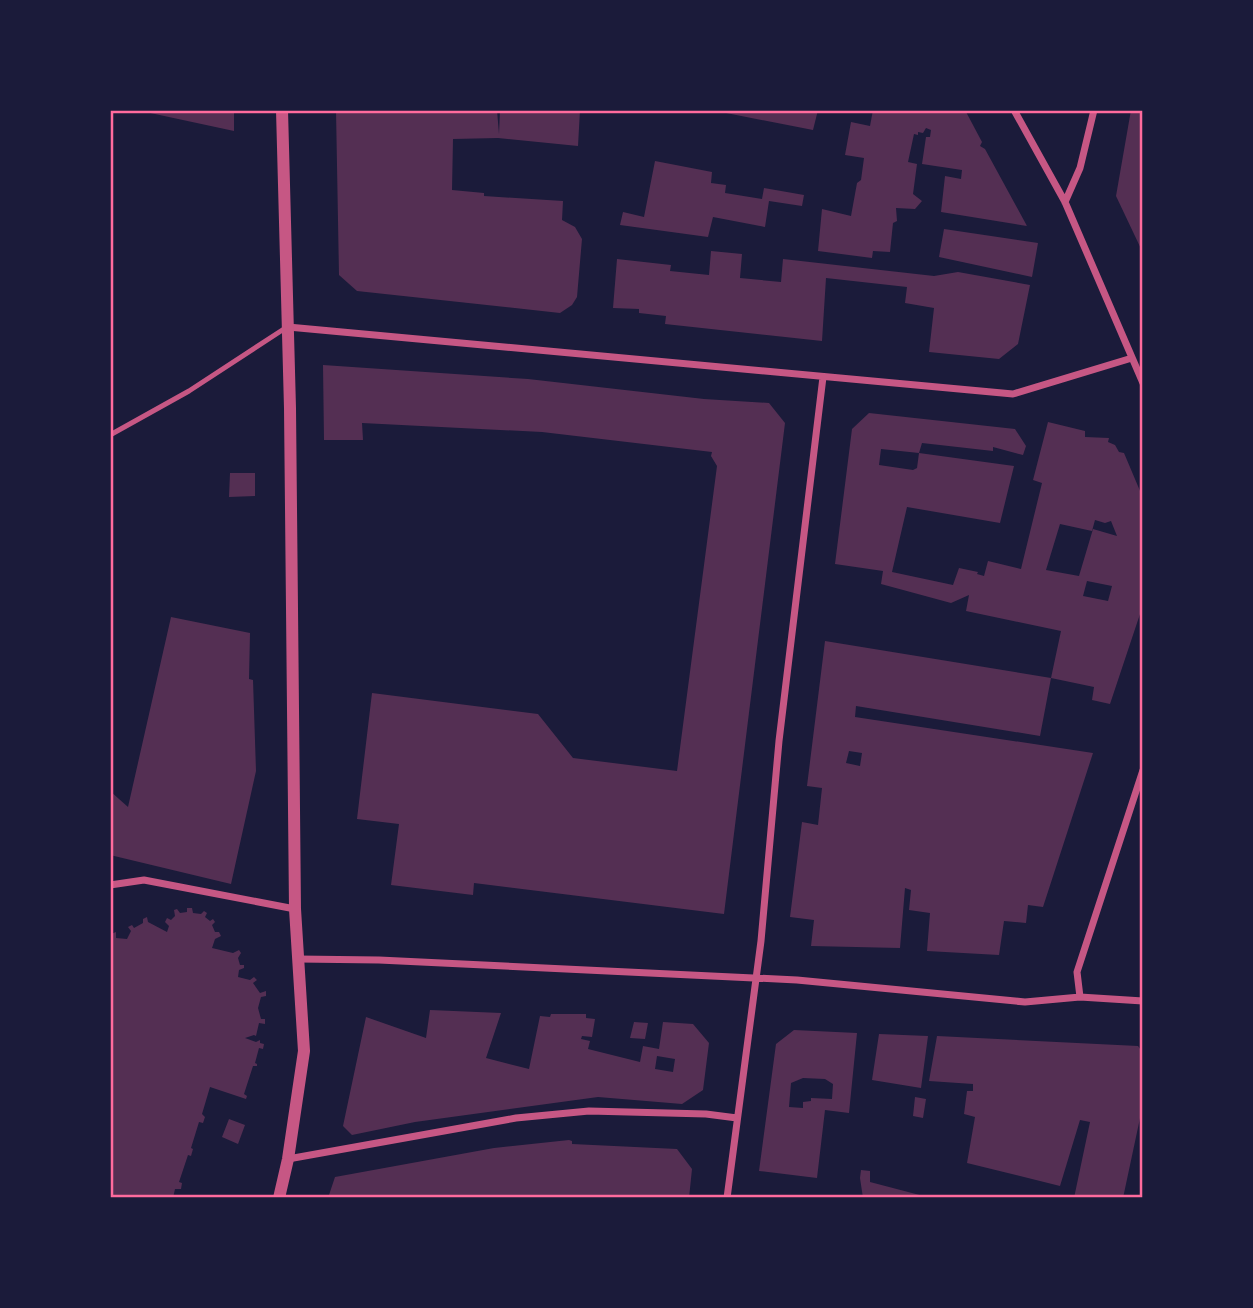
<svg xmlns="http://www.w3.org/2000/svg" width="1253" height="1308" viewBox="0 0 1253 1308" font-family="Quicksand,sans-serif">
	<style>
		.building { fill: #542f53; fill-rule: evenodd }
		.lines { fill: none; stroke-linecap: round; stroke-linejoin: round }
		.service { stroke: #c65784; stroke-width: 5 }
		.minor { stroke: #c65784; stroke-width: 7 }
		.tertiary { stroke: #c65784; stroke-width: 12 }
		.neatline { fill: none; stroke: #ff6b9d; stroke-width: 2.5 }
	</style>
	<rect width="100%" height="100%" fill="#1b1b3a"/>
	<path class="building" d="M 141,110 L 234,110 L 234,131 L 141,111 Z
		M 336,110 L 497,110 L 499,134 L 500,110 L 580,110 L 578,146 L 498,138 L 453,139 L 452,190 L 484,193 L 484,196 L 563,201 L 562,220 L 575,227 L 582,239 L 577,297 L 572,305 L 560,313 L 357,291 L 339,275 Z
		M 711,110 L 818,110 L 813,130 Z
		M 873,110 L 965,110 L 982,142 L 980,146 L 985,149 L 1027,226 L 941,212 L 945,176 L 961,179 L 962,170 L 922,164 L 926,137 L 930,137 L 931,130 L 926,128 L 923,133 L 918,132 L 918,135 L 914,134 L 908,162 L 917,164 L 913,194 L 922,201 L 915,209 L 896,208 L 897,221 L 893,223 L 890,252 L 873,251 L 872,258 L 818,251 L 822,209 L 851,216 L 857,183 L 861,180 L 864,158 L 845,155 L 851,122 L 870,126 Z
		M 1131,110 L 1143,110 L 1143,253 L 1116,196 Z
		M 655,161 L 712,172 L 711,183 L 726,185 L 725,193 L 762,199 L 764,188 L 804,195 L 802,206 L 769,201 L 765,227 L 713,217 L 708,237 L 620,225 L 623,212 L 644,217 Z
		M 944,229 L 1038,243 L 1032,277 L 939,257 Z
		M 711,251 L 742,254 L 740,278 L 781,282 L 783,259 L 934,276 L 958,272 L 1030,285 L 1018,344 L 999,359 L 929,352 L 934,308 L 905,303 L 907,287 L 826,278 L 822,341 L 665,324 L 666,316 L 639,313 L 639,309 L 613,308 L 617,259 L 671,265 L 670,271 L 709,275 Z
		M 323,365 L 528,379 L 704,399 L 769,403 L 785,423 L 724,914 L 474,883 L 473,895 L 391,885 L 399,824 L 357,819 L 372,693 L 538,714 L 573,758 L 677,771 L 717,466 L 711,456 L 712,452 L 542,432 L 362,423 L 363,440 L 324,440 Z
		M 869,413 L 1015,429 L 1026,446 L 1023,455 L 993,447 L 993,451 L 922,443 L 919,453 L 881,449 L 879,465 L 913,470 L 917,468 L 919,453 L 1014,466 L 1000,523 L 907,507 L 892,572 L 953,585 L 959,568 L 978,572 L 977,574 L 984,576 L 988,561 L 1021,569 L 1042,483 L 1033,480 L 1048,422 L 1085,431 L 1085,437 L 1109,438 L 1108,442 L 1115,445 L 1119,452 L 1124,453 L 1143,498 L 1143,605 L 1110,704 L 1092,700 L 1094,687 L 1051,678 L 1061,631 L 966,611 L 969,595 L 951,603 L 881,584 L 883,571 L 835,564 L 852,429 ZM 1095,520 L 1105,523 L 1111,521 L 1117,536 L 1093,529 L 1079,576 L 1046,570 L 1060,524 L 1092,531 ZM 1087,581 L 1112,586 L 1108,601 L 1083,596 Z
		M 230,473 L 255,473 L 255,496 L 229,497 Z
		M 171,617 L 250,633 L 249,679 L 253,680 L 256,771 L 231,884 L 110,855 L 110,791 L 128,807 Z
		M 825,641 L 1051,678 L 1040,736 L 856,706 L 855,717 L 1093,753 L 1043,907 L 1028,905 L 1026,923 L 1004,921 L 999,955 L 927,951 L 930,913 L 909,910 L 911,890 L 905,888 L 900,948 L 811,946 L 814,920 L 790,917 L 802,822 L 818,825 L 822,788 L 807,786 ZM 849,751 L 862,753 L 860,766 L 846,763 Z
		M 187,908 L 192,908 L 193,913 L 201,914 L 204,911 L 207,913 L 205,917 L 210,921 L 213,919 L 215,922 L 212,925 L 215,932 L 219,932 L 221,936 L 215,939 L 212,948 L 233,953 L 239,950 L 241,953 L 238,958 L 240,965 L 244,965 L 244,968 L 239,970 L 238,977 L 250,980 L 254,977 L 257,980 L 253,983 L 260,993 L 266,991 L 266,996 L 261,997 L 258,1008 L 261,1019 L 265,1019 L 265,1024 L 259,1023 L 256,1036 L 254,1035 L 245,1038 L 256,1042 L 260,1040 L 260,1043 L 264,1044 L 263,1049 L 259,1048 L 255,1063 L 257,1064 L 257,1066 L 253,1066 L 244,1094 L 247,1096 L 246,1099 L 210,1087 L 202,1114 L 205,1117 L 203,1123 L 199,1122 L 191,1148 L 193,1149 L 191,1156 L 188,1155 L 179,1182 L 182,1183 L 181,1189 L 175,1189 L 173,1198 L 110,1198 L 111,934 L 116,932 L 116,938 L 127,939 L 131,931 L 128,927 L 132,925 L 134,928 L 143,923 L 143,919 L 147,917 L 148,922 L 167,932 L 169,926 L 165,922 L 167,918 L 171,920 L 175,916 L 174,910 L 177,909 L 180,913 L 187,912 Z
		M 430,1010 L 501,1013 L 486,1058 L 529,1069 L 540,1016 L 550,1017 L 551,1014 L 586,1014 L 586,1018 L 595,1019 L 592,1037 L 582,1036 L 581,1039 L 590,1041 L 588,1049 L 640,1062 L 643,1046 L 659,1049 L 663,1022 L 693,1024 L 709,1043 L 703,1090 L 682,1104 L 598,1097 L 415,1122 L 352,1135 L 343,1126 L 366,1017 L 426,1038 ZM 657,1056 L 675,1059 L 673,1072 L 655,1069 Z
		M 634,1022 L 648,1023 L 645,1039 L 630,1038 Z
		M 794,1030 L 857,1033 L 849,1113 L 825,1110 L 817,1178 L 759,1171 L 776,1044 ZM 803,1078 L 825,1079 L 833,1084 L 832,1099 L 811,1098 L 811,1101 L 803,1102 L 803,1108 L 789,1107 L 791,1083 Z
		M 879,1034 L 928,1036 L 921,1088 L 872,1080 Z
		M 937,1036 L 1138,1046 L 1143,1053 L 1143,1104 L 1123,1198 L 1074,1198 L 1090,1122 L 1080,1120 L 1060,1186 L 967,1163 L 975,1117 L 964,1114 L 967,1091 L 973,1091 L 973,1084 L 929,1081 Z
		M 915,1097 L 926,1099 L 923,1118 L 913,1116 Z
		M 229,1119 L 245,1125 L 238,1144 L 222,1137 Z
		M 569,1140 L 572,1141 L 572,1144 L 677,1149 L 692,1169 L 689,1198 L 328,1198 L 335,1177 L 494,1148 Z
		M 861,1170 L 870,1171 L 870,1182 L 931,1198 L 863,1198 L 860,1178 Z"/>
	<g class="lines">
		<path class="service" d="M 110,435 L 189,391 L 287,327"/>
		<path class="minor" d="M 1014,110 L 1065,202 L 1143,383
			M 1065,202 L 1080,168 L 1094,110
			M 288,327 L 1013,394 L 1132,358
			M 110,885 L 144,880 L 295,909
			M 298,959 L 379,960 L 797,980 L 1025,1002 L 1080,997 L 1143,1001
			M 1080,997 L 1077,972 L 1143,770
			M 288,1159 L 516,1118 L 589,1111 L 706,1114 L 737,1118
			M 727,1198 L 761,941 L 779,741 L 823,377"/>
		<path class="tertiary" d="M 279,1198 L 288,1159 L 304,1051 L 295,909 L 290,408 L 282,110"/>
	</g>
	<rect width="1253" height="1308" fill="none" stroke="#1b1b3a" stroke-width="224"/>
	<rect x="112" y="112" width="1029" height="1084" class="neatline"/>
</svg>
